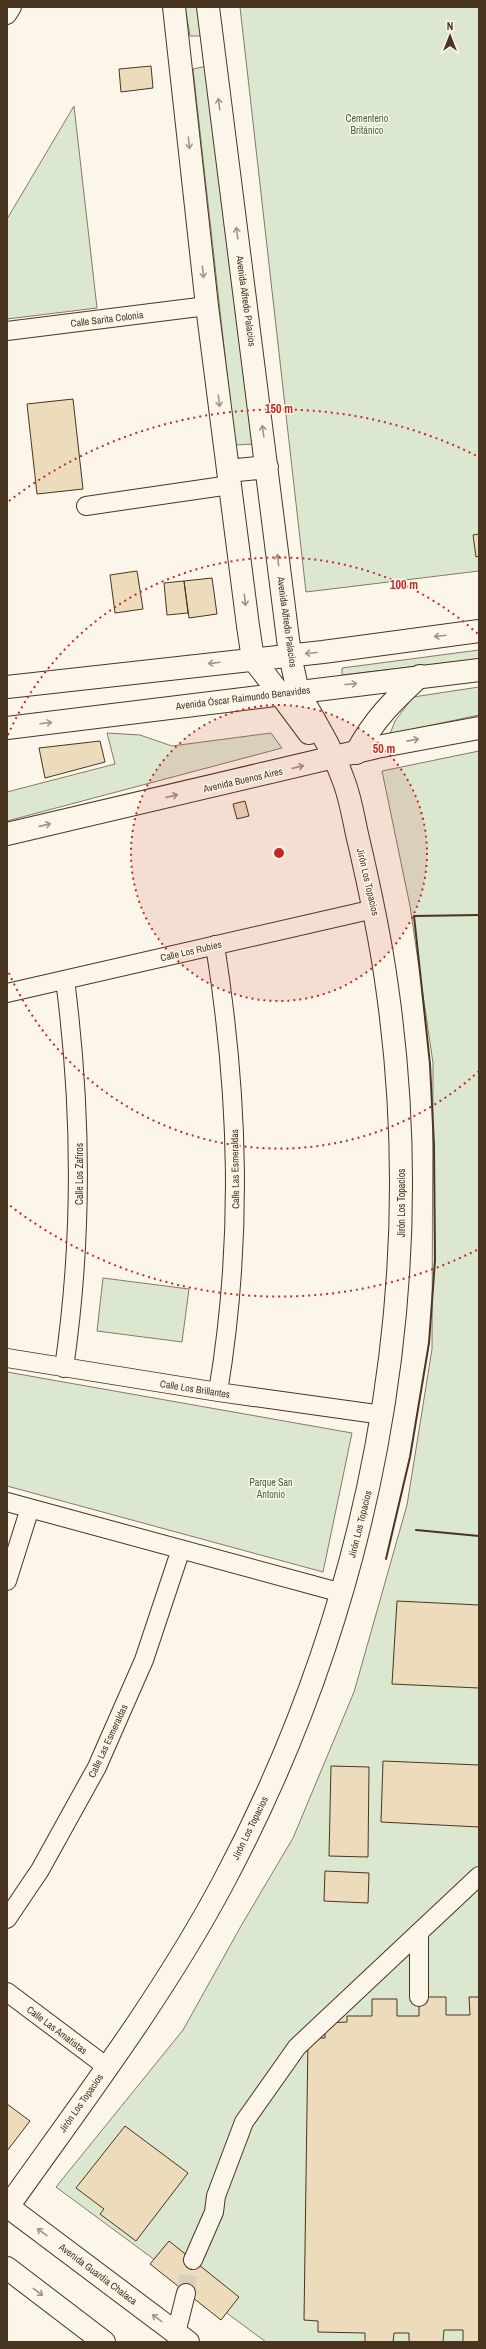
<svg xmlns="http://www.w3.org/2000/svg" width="486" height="2349" viewBox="0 0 486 2349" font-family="'Archivo Narrow',sans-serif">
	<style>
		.green { fill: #dce7d0; stroke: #887966 }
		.building { fill: #ecdcbc; stroke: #4a3520 }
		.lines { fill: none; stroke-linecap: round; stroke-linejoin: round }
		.street-tunnel { stroke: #d8cfc1; stroke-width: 18; stroke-dasharray: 18 9; stroke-linecap: butt }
		.street-casing { stroke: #4a3520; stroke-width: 20 }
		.secondary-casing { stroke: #4a3520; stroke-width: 24 }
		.primary-casing { stroke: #4a3520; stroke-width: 24 }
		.street { stroke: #fbf6e9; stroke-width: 18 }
		.secondary { stroke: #fbf6e9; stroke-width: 22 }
		.primary { stroke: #fbf6e9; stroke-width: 22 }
		.wall { stroke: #4a3520; stroke-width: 2 }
		.oneway { stroke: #a29684 }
		.ring { fill: none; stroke: #c62828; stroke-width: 2; stroke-dasharray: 2 4 }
		.labels { text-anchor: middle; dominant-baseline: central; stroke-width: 3; stroke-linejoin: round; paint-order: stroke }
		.park-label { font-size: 10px; fill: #436837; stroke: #fbf6e9 }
		.street-label { font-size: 10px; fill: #4a3520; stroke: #fbf6e9 }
		.centre { fill: #c62828; stroke: #fbf6e9; stroke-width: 2 }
		.ring-label { font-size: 12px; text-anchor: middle; font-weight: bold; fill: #c62828; stroke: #fbf6e9; stroke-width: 3; stroke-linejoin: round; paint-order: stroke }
	</style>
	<rect width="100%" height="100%" fill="#fbf6e9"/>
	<path class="green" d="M 185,7 L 204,7 L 209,36 L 190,36 Z
		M 240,7 L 479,7 L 479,571 L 306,592 Z
		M 207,66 L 255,444 L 235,445 L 193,69 Z
		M 74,106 L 97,308 L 7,319 L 7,219 Z
		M 479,650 L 479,659 L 342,675 L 342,668 Z
		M 479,687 L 479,715 L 390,734 L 395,721 L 413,697 Z
		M 107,733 L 140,735 L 172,746 L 271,733 L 282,748 L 7,821 L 7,792 L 115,764 Z
		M 479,751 L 479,2342 L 266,2342 L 56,2187 L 183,2030 L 241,1926 L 293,1838 L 354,1692 L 407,1505 L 432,1349 L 433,1063 L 410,906 L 382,771 Z
		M 103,1278 L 189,1289 L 182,1342 L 97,1331 Z
		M 7,1372 L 352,1433 L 323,1572 L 7,1486 Z"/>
	<path class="building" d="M 151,66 L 153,88 L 121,92 L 119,69 Z
		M 73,399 L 83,489 L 37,494 L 27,404 Z
		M 479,534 L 479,556 L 476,557 L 473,535 Z
		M 137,571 L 143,609 L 115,613 L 110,575 Z
		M 212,578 L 217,614 L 189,618 L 184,581 Z
		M 184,581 L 188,613 L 167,615 L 164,583 Z
		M 100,741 L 105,762 L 45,778 L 39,748 Z
		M 245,801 L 249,816 L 237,819 L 233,804 Z
		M 397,1601 L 479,1605 L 479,1688 L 392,1684 Z
		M 383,1761 L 479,1765 L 479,1827 L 381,1822 Z
		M 331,1766 L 369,1767 L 368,1857 L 329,1856 Z
		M 325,1871 L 369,1873 L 368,1903 L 324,1901 Z
		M 419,1997 L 446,1997 L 446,2015 L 470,2015 L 469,1997 L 479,1997 L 479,2342 L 463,2342 L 463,2330 L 444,2330 L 443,2342 L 409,2342 L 409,2333 L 394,2333 L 393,2342 L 365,2342 L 365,2333 L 318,2332 L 318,2321 L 304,2320 L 308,2038 L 325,2038 L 325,2023 L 347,2022 L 347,2016 L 372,2016 L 372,1999 L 397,1999 L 397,2016 L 419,2016 Z
		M 7,2104 L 30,2121 L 7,2151 Z
		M 125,2126 L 188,2173 L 136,2241 L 100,2214 L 104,2209 L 76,2188 Z
		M 169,2241 L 239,2297 L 221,2320 L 150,2264 Z"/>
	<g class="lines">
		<path class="street-tunnel" d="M 186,2293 L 189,2267 L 193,2260"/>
		<g class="street-casing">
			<path id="street" d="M 7,15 L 12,7
				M 7,331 L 207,306
				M 86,506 L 230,485
				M 215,945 C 239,1097 243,1241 218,1392
				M 7,993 L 374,909
				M 7,1358 L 218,1392 L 383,1415
				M 64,1368 C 83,1238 82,1110 65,980
				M 7,1502 L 342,1593
				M 7,1581 L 30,1508
				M 7,1919 L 40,1870 L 97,1767 L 144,1660 L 181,1549
				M 7,1992 L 107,2067
				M 419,1997 L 419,1933
				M 193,2260 L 214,2212 L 216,2196 L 244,2122 L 297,2047 L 479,1876
				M 176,2333 L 186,2293"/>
		</g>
		<g class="secondary-casing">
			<path id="secondary" d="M 280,694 L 309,733
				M 7,834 L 377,747 L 479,728
				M 7,2208 C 83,2101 163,1996 224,1881 C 369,1608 431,1293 387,987 C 380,935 369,885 357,834 C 353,816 350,796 343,779 C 332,748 314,720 298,692"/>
		</g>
		<g class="primary-casing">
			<path id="primary" d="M 174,7 L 207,306 L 248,626 L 253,659 L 280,694
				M 208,7 L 290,655 L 298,692
				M 228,471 L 267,467
				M 7,687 L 323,652 L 479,631
				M 7,728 L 479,670
				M 356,753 C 374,719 393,701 420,676
				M 7,2206 L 188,2342
				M 7,2268 L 104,2342"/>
		</g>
		<use href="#street" class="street"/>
		<use href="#secondary" class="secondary"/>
		<use href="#primary" class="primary"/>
		<path class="wall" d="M 416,1530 L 479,1536
			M 386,1559 L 410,1457 L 429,1343 L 435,1260 L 434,1146 L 430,1064 L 414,916 L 479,915"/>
	</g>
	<defs><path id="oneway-shaft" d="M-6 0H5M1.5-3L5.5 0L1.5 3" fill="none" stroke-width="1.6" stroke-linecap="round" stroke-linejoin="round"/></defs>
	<g class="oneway">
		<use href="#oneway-shaft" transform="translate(219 104) rotate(-98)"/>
		<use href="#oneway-shaft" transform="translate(189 143) rotate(84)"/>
		<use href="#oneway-shaft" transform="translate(237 233) rotate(-98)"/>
		<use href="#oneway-shaft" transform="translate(203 272) rotate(84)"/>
		<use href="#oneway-shaft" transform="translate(219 401) rotate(83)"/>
		<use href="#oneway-shaft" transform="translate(263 431) rotate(-98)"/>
		<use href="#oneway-shaft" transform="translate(278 560) rotate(-97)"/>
		<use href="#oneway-shaft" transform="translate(245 600) rotate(83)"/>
		<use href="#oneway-shaft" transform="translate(440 636) rotate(173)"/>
		<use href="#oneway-shaft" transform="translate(311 653) rotate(175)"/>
		<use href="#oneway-shaft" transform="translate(214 663) rotate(173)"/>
		<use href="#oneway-shaft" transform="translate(351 684) rotate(-6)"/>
		<use href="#oneway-shaft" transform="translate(46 723) rotate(-7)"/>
		<use href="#oneway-shaft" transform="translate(413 740) rotate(-11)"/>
		<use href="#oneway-shaft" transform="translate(298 767) rotate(-13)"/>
		<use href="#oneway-shaft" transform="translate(172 796) rotate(-13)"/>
		<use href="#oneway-shaft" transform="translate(45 825) rotate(-13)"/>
		<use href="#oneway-shaft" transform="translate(42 2232) rotate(-143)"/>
		<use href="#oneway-shaft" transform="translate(38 2292) rotate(37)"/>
		<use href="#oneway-shaft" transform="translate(157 2318) rotate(-143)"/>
	</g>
	<circle cx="279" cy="853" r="148" fill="#c62828" fill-opacity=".12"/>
	<g class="ring">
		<circle cx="279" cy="853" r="148"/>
		<path d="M479 1071A296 296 0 0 1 8 971M8 735A296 296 0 0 1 479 635"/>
		<path d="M477 1250A444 444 0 0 1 9 1205M9 501A444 444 0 0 1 477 456"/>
	</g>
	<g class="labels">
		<g class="park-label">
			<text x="367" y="118">Cementerio<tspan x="367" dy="12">Británico</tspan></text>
			<text x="271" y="1482">Parque San<tspan x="271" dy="12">Antonio</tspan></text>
		</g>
		<g class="street-label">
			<text transform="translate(246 301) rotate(82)">Avenida Alfredo Palacios</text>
			<text transform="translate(107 319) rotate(-7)">Calle Sarita Colonia</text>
			<text transform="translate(287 622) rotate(82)">Avenida Alfredo Palacios</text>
			<text transform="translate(243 698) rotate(-7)">Avenida Óscar Raimundo Benavides</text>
			<text transform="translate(243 780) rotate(-13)">Avenida Buenos Aires</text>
			<text transform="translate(368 882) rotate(77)">Jirón Los Topacios</text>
			<text transform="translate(191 951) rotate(-13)">Calle Los Rubíes</text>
			<text transform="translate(235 1169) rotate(-91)">Calle Las Esmeraldas</text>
			<text transform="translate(79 1174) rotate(-90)">Calle Los Zafiros</text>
			<text transform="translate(401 1203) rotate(-90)">Jirón Los Topacios</text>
			<text transform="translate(195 1389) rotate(9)">Calle Los Brillantes</text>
			<text transform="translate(360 1524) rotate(-76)">Jirón Los Topacios</text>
			<text transform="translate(108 1741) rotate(-65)">Calle Las Esmeraldas</text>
			<text transform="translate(250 1828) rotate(-64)">Jirón Los Topacios</text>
			<text transform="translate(57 2030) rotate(37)">Calle Las Amatistas</text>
			<text transform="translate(81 2103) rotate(-55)">Jirón Los Topacios</text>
			<text transform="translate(98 2274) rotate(37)">Avenida Guardia Chalaca</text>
		</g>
	</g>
	<circle cx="279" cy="853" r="6" class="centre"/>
	<g class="ring-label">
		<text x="279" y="413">150 m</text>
		<text x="404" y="589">100 m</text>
		<text x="384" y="753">50 m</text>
	</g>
	<rect width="486" height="2349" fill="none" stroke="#4a3520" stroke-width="16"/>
	<g transform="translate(450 36)" stroke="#fbf6e9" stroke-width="3" paint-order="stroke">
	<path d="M0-3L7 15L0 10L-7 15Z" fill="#4a3520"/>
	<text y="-6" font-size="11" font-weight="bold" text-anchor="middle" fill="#4a3520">N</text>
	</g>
</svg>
